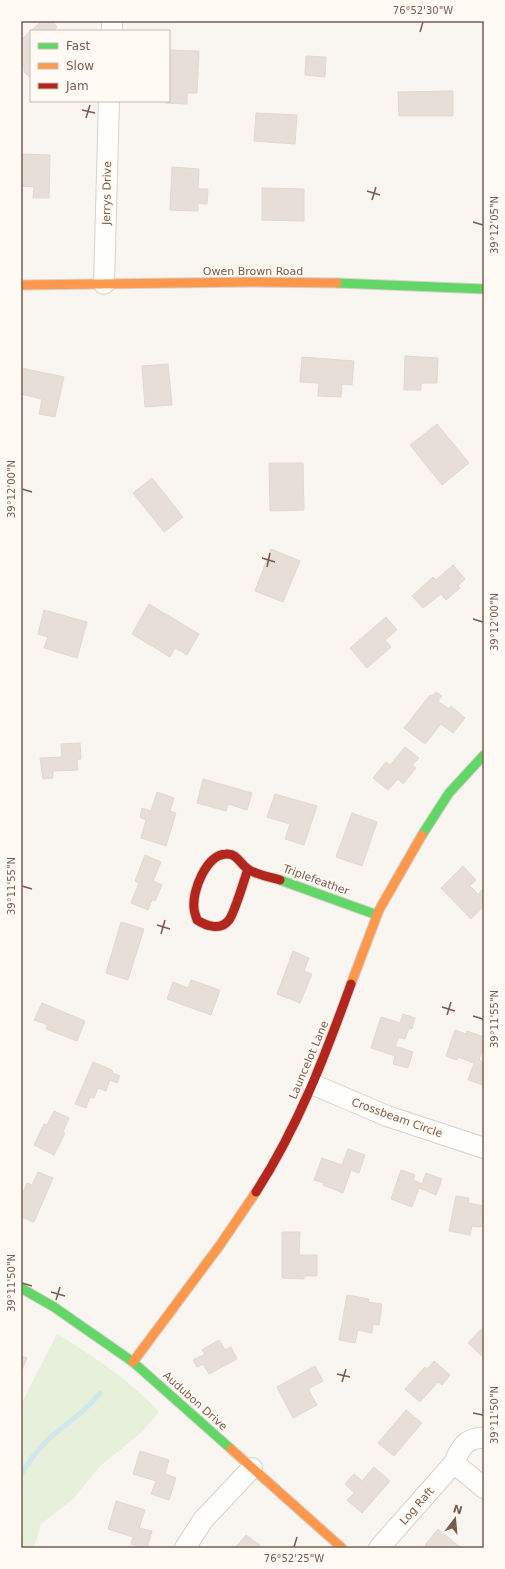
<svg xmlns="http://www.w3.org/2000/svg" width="505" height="1569" viewBox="0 0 505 1569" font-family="'DejaVu Sans',sans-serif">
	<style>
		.green { fill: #e7f0db }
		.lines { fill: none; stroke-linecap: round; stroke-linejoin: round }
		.stream { stroke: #d0e8ea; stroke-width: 5 }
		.building { fill: #e6ded7; stroke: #e2d8d2 }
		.street-casing { stroke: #d7d1cb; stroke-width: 22 }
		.fast-casing { stroke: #d9d2cb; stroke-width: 11 }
		.slow-casing { stroke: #d9d2cb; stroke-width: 11 }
		.jam-casing { stroke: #d9d2cb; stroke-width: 11 }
		.street { stroke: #fefefd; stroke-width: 20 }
		.fast { stroke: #63d668; stroke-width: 9 }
		.slow { stroke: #ff974d; stroke-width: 9 }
		.jam { stroke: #b3261e; stroke-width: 9 }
		.ticks { fill: none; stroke: #7a5c4d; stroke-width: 1.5 }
		.labels { text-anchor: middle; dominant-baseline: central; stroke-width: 3.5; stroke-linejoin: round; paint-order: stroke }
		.street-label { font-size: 11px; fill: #7a5c4d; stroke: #fffaf3 }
		.neatline { fill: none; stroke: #7a5c4d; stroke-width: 1.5 }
		.ticks-label { font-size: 10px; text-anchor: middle; fill: #7a5c4d }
	</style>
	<rect width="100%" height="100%" fill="#f9f5f0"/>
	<path class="green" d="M 57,1334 C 93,1356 130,1380 159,1412 L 142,1432 L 100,1466 L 73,1499 L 41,1524 L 34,1548 L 21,1548 L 21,1405 Z"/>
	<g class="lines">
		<path class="stream" d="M 21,1474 C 31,1459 42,1443 57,1432 C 72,1419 88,1409 100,1393"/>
	</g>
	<path class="building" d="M 42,21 L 52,21 L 57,27 L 53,31 L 31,31 L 31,79 L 24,72 L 24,66 L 21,66 L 21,38 L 23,38 Z
		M 169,50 L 199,51 L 197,93 L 187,93 L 187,104 L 166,103 L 166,101 L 169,101 Z
		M 306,56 L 326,57 L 325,77 L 305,75 Z
		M 453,91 L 453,116 L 399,116 L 398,92 Z
		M 256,113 L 297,115 L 295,144 L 254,141 Z
		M 22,154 L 50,155 L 49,198 L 33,198 L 34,187 L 21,186 Z
		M 172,167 L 199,169 L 198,189 L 208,189 L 207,204 L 198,203 L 198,211 L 170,210 Z
		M 262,188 L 304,189 L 304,221 L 262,220 Z
		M 405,356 L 438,358 L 437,383 L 421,383 L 421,390 L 404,390 Z
		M 302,357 L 354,361 L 352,385 L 342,384 L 341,397 L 318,396 L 319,383 L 300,382 Z
		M 168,364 L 172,405 L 145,407 L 142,366 Z
		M 21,368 L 64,377 L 55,417 L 39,414 L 42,399 L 21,394 Z
		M 437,424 L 469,463 L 442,485 L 410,445 Z
		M 269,463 L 303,463 L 304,510 L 270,511 Z
		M 152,478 L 183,517 L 164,532 L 133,493 Z
		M 271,549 L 300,561 L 283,602 L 255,591 Z
		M 453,565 L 465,579 L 458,586 L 460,588 L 446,600 L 441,594 L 423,608 L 412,596 L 433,577 L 436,580 Z
		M 149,604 L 199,634 L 187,655 L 175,648 L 170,657 L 132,634 Z
		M 44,610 L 87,622 L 77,658 L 44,648 L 48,637 L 38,634 Z
		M 386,617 L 397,630 L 385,640 L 391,647 L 367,668 L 350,648 Z
		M 436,692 L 442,696 L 438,701 L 449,709 L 451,706 L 465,718 L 453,733 L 441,724 L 425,744 L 404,728 L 430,695 L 432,696 Z
		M 80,743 L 81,759 L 77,760 L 78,770 L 53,771 L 53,778 L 43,779 L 40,758 L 62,757 L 61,744 Z
		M 405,747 L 419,758 L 412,765 L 416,768 L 403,784 L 398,779 L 388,790 L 373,778 L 386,762 L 390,765 Z
		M 203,779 L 252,793 L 247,810 L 228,804 L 226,811 L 197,803 Z
		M 157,792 L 174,798 L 170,811 L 176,813 L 166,846 L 141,838 L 146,820 L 140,817 L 142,808 L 151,811 Z
		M 275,794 L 317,806 L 304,845 L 285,839 L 290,824 L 267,817 Z
		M 352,813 L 377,822 L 362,866 L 336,857 Z
		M 145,855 L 161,862 L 153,881 L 162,885 L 155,901 L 152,900 L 148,910 L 131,903 L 139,883 L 135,881 Z
		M 463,866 L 476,880 L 470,886 L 478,894 L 484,888 L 484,896 L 481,899 L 484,902 L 484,906 L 471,919 L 441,888 Z
		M 121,922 L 144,929 L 128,980 L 106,973 Z
		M 293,951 L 309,958 L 304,971 L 312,974 L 300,1003 L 277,994 Z
		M 191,980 L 220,990 L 211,1015 L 167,999 L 173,982 L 188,988 Z
		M 42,1003 L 85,1021 L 77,1041 L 46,1029 L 48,1025 L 34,1020 Z
		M 403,1014 L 415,1018 L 412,1029 L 409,1028 L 405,1039 L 399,1037 L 395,1046 L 413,1052 L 408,1068 L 393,1064 L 395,1056 L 371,1048 L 381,1017 L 400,1023 Z
		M 455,1030 L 466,1034 L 467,1031 L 484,1037 L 484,1046 L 479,1060 L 484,1062 L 483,1085 L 468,1080 L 474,1063 L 458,1057 L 457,1060 L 446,1056 Z
		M 93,1062 L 112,1070 L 113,1073 L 120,1076 L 117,1083 L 110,1080 L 106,1091 L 98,1088 L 94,1098 L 90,1097 L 86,1108 L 75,1104 Z
		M 54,1111 L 69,1118 L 63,1132 L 65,1133 L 54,1155 L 34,1145 L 44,1124 L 47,1125 Z
		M 348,1149 L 365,1155 L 359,1173 L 351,1170 L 343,1193 L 323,1185 L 324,1183 L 314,1180 L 322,1158 L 342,1165 Z
		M 401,1170 L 415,1175 L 413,1180 L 422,1184 L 426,1173 L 442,1179 L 436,1195 L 419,1188 L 412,1207 L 391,1199 Z
		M 38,1172 L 53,1178 L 34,1222 L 21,1217 L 21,1197 L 27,1183 L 32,1185 Z
		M 456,1196 L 469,1198 L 468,1203 L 484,1206 L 481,1227 L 472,1226 L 470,1235 L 449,1231 Z
		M 282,1232 L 300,1232 L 299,1255 L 317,1255 L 317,1276 L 304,1276 L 304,1279 L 282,1278 Z
		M 347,1295 L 369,1299 L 368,1302 L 382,1304 L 379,1325 L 373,1324 L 372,1333 L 358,1330 L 355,1343 L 339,1340 Z
		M 484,1326 L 484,1358 L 468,1343 Z
		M 219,1340 L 225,1350 L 231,1347 L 237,1359 L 209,1374 L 203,1364 L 197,1367 L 193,1360 L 205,1354 L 202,1350 Z
		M 21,1356 L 27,1358 L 21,1372 Z
		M 434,1361 L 450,1375 L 442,1385 L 438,1382 L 420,1402 L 405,1389 L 425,1367 L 427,1369 Z
		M 315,1366 L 323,1381 L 308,1389 L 317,1405 L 293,1418 L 277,1387 Z
		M 406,1410 L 422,1423 L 394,1456 L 378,1443 Z
		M 140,1451 L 169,1460 L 165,1474 L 176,1478 L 169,1500 L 151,1494 L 156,1481 L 133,1474 Z
		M 374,1467 L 390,1481 L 362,1513 L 347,1500 L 354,1493 L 345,1484 L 354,1474 L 362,1481 Z
		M 116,1501 L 145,1510 L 139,1528 L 152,1531 L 147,1548 L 131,1544 L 133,1537 L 108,1529 Z
		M 438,1529 L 461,1548 L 428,1548 L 425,1545 Z
		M 246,1535 L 260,1545 L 257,1548 L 235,1548 Z"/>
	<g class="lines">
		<g class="street-casing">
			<path id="street" d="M 112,31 L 112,21
				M 104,284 L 109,101
				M 312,1084 L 387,1116 L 484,1148
				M 454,1463 L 484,1488
				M 185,1548 L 203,1520 L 252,1468
				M 379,1548 L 454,1463 C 460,1448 466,1437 484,1438"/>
		</g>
		<g class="fast-casing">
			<path id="fast" d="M 337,283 L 484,289
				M 422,835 L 449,793 L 484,755
				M 280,880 L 377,915
				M 21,1288 L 54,1307 L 133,1362 L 231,1449"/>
		</g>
		<g class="slow-casing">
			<path id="slow" d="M 21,285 L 252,282 L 337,283
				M 351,984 L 379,910 L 422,835
				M 133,1362 L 220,1245 L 256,1192
				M 231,1449 L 342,1548"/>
		</g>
		<g class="jam-casing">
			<path id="jam" d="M 248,869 C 244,880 235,912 229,920 C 221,931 206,926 197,920 C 196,916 194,912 194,908 C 192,891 206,855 226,854 C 237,853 240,864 248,869 C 256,875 270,877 280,880
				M 256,1192 C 298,1127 325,1056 351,984"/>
		</g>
		<use href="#street" class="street"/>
		<use href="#fast" class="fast"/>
		<use href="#slow" class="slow"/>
		<use href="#jam" class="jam"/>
	</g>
	<path class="ticks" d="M 420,32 L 423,22M 82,110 L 95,113M 86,118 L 90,105M 367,191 L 380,195M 372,200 L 376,187M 473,222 L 483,225M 22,489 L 32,492M 262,558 L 275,562M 267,567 L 270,553M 473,619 L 483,622M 22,886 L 32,889M 157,925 L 170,929M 161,934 L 165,920M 442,1007 L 455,1011M 447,1015 L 451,1002M 473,1016 L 483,1019M 22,1283 L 32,1286M 51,1292 L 65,1296M 56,1300 L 60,1287M 337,1374 L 350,1377M 342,1382 L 346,1369M 473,1413 L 483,1415M 294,1547 L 297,1537"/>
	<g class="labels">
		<g class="street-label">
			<text transform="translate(107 193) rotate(-89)">Jerrys Drive</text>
			<text x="253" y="271">Owen Brown Road</text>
			<text transform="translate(316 880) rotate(20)">Triplefeather</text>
			<text transform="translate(309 1060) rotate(-67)">Launcelot Lane</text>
			<text transform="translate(397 1118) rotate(20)">Crossbeam Circle</text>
			<text transform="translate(195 1401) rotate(42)">Audubon Drive</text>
			<text transform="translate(417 1506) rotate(-49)">Log Raft</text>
		</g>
	</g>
	<rect width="505" height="1569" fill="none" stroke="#fffaf3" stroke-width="44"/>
	<rect x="30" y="30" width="140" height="72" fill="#fffaf3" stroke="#cabbb1"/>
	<rect x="38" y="43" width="20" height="6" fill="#63d668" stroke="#cabbb1"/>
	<text x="66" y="50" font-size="12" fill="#7a5c4d">Fast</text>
	<rect x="38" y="63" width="20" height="6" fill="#ff974d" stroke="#cabbb1"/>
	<text x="66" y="70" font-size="12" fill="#7a5c4d">Slow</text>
	<rect x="38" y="83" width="20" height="6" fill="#b3261e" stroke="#cabbb1"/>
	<text x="66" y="90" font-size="12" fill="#7a5c4d">Jam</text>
	<g transform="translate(455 1519) rotate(16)" stroke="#fffaf3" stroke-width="3" paint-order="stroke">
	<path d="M0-3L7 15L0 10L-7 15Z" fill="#7a5c4d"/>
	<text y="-6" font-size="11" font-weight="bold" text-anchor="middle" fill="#7a5c4d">N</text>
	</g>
	<rect x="22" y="22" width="461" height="1525" class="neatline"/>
	<g class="ticks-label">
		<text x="423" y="14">76°52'30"W</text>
		<text transform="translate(494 225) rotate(-90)" y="4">39°12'05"N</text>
		<text transform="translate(11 489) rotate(-90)" y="4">39°12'00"N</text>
		<text transform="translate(494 622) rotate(-90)" y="4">39°12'00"N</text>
		<text transform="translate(11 886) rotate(-90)" y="4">39°11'55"N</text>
		<text transform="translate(494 1019) rotate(-90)" y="4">39°11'55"N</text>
		<text transform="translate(11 1283) rotate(-90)" y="4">39°11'50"N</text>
		<text transform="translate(494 1415) rotate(-90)" y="4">39°11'50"N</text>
		<text x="294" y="1562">76°52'25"W</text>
	</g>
</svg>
